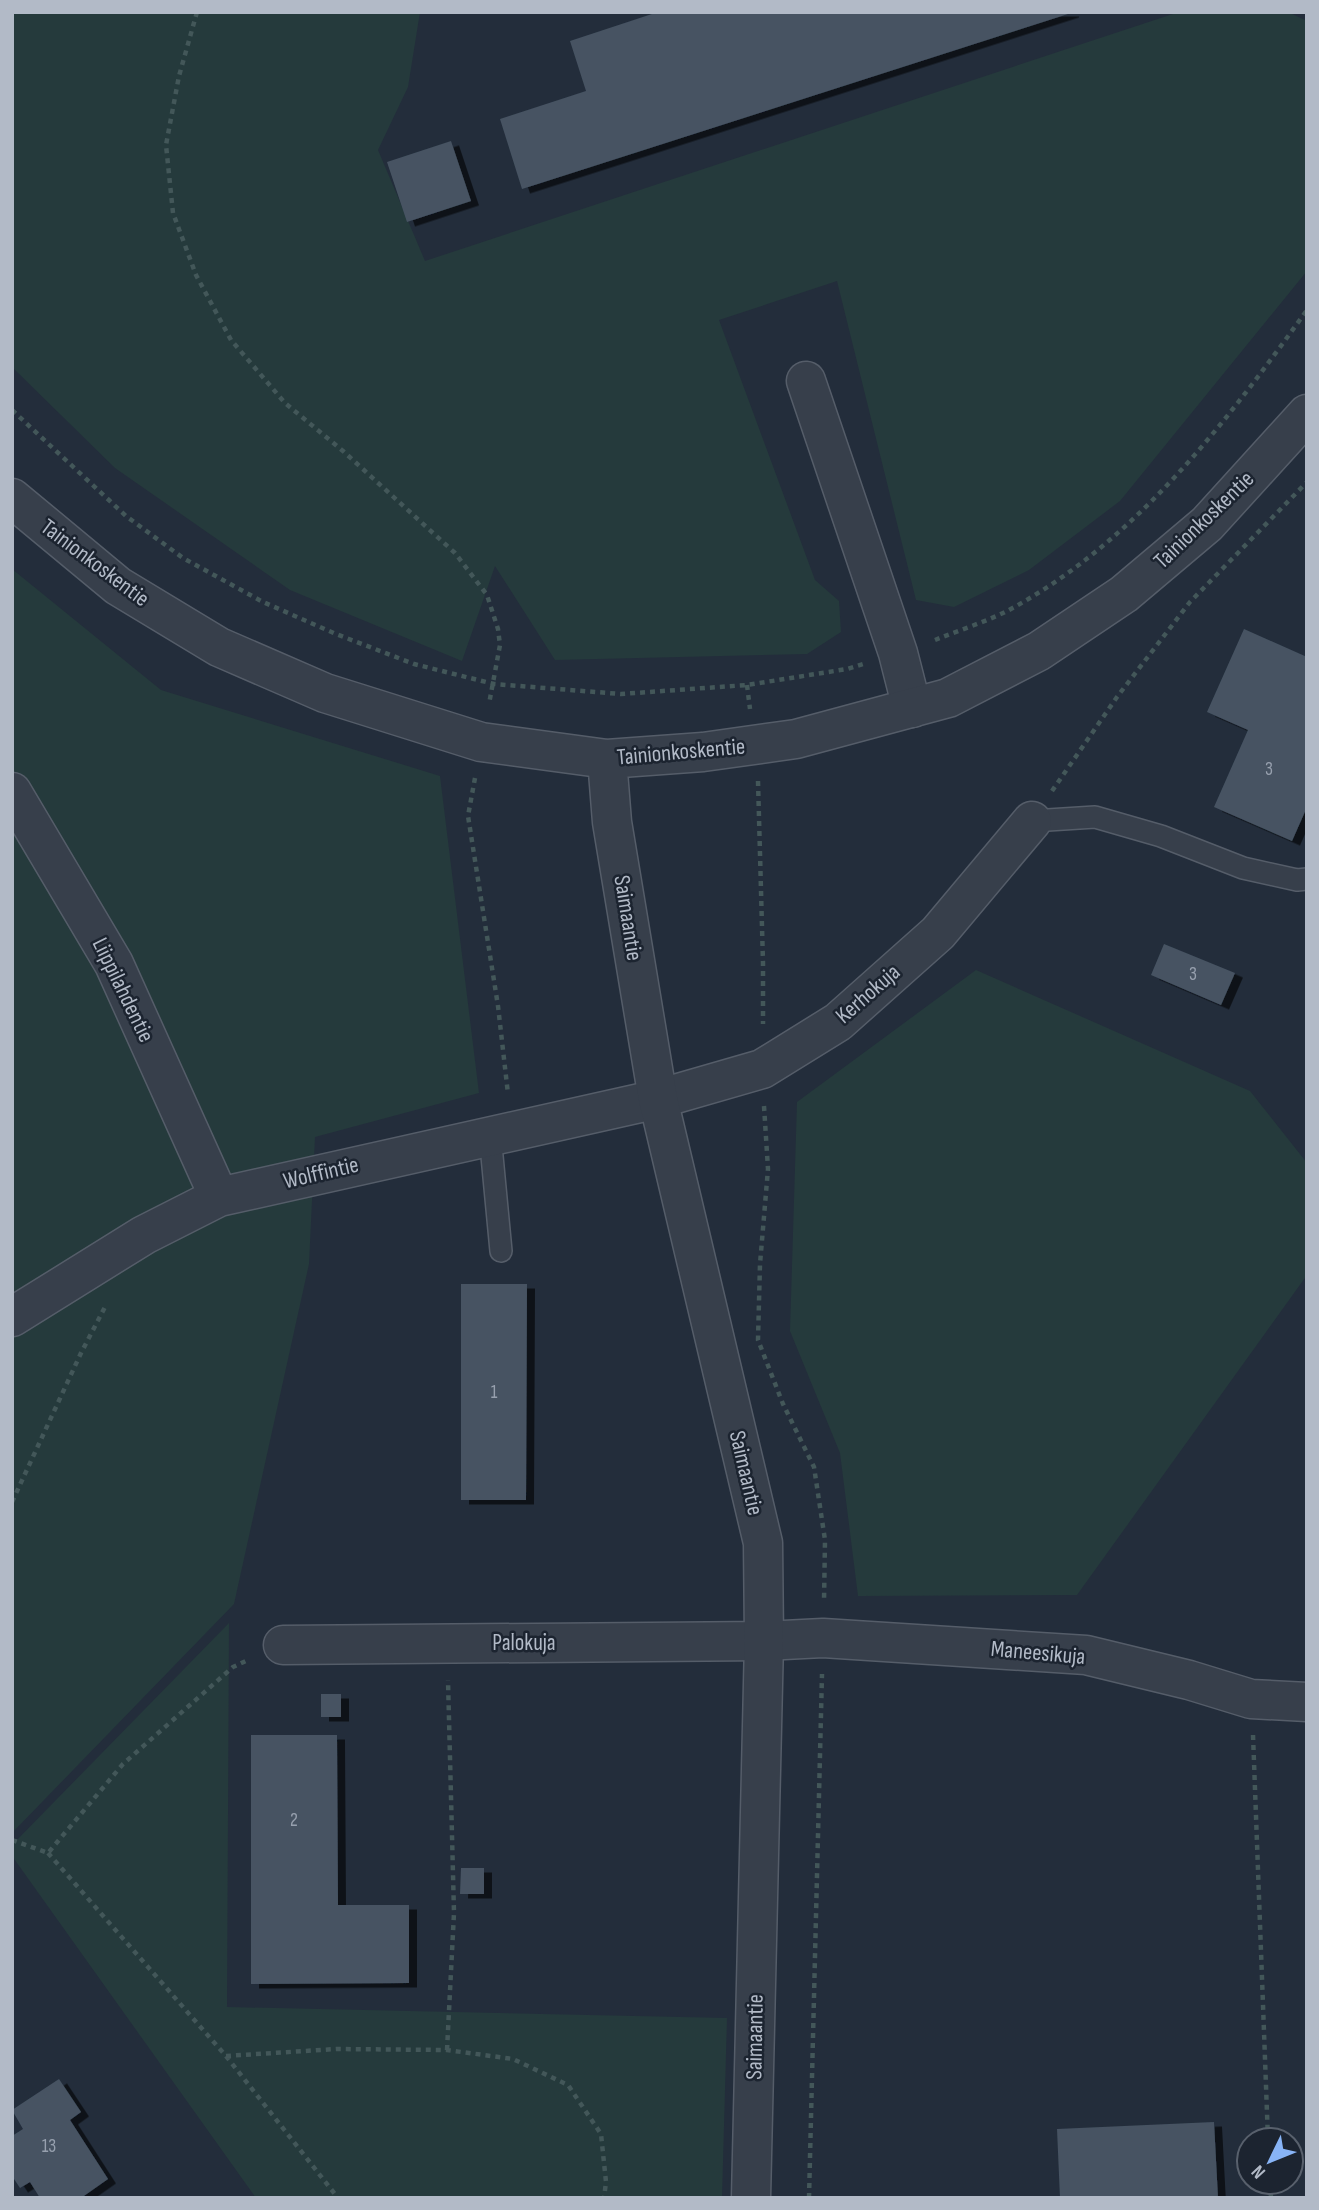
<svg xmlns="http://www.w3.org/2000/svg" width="1319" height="2210" viewBox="0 0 1319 2210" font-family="'Sofia Sans Condensed',sans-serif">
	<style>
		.green { fill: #253a3c }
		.building { fill: #465362; filter: url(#shadow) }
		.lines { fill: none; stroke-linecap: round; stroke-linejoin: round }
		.service-casing { stroke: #555d69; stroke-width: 24 }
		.minor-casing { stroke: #555d69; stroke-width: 41 }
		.tertiary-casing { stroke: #555d69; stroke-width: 41 }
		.path { stroke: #435759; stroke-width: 4.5; stroke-dasharray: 5 5; stroke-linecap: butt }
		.service { stroke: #373f4b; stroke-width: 21 }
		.minor { stroke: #373f4b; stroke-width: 38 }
		.tertiary { stroke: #373f4b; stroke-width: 38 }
		.labels { text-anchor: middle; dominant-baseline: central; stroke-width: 5; stroke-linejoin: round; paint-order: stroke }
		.number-label { font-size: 19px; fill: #97a0ae }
		.street-label { font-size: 23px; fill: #b2bac7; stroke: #1c2430 }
	</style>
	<defs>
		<filter id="shadow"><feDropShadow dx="8" dy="4.5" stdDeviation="0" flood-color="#0009"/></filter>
	</defs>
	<rect width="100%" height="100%" fill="#232d3b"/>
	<path class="green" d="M 12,12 L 420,12 L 408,87 L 378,150 L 425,261 L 1179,12 L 1288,12 L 1307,21 L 1307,271 L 1120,501 L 1029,570 L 954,607 L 916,600 L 837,281 L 719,320 L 815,580 L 839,601 L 841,632 L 807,654 L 555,660 L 495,566 L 462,661 L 290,590 L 115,468 L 12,367 Z
		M 12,569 L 161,690 L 440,776 L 479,1093 L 315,1137 L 309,1264 L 234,1604 L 12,1833 Z
		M 976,970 L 1250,1091 L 1307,1163 L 1307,1275 L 1077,1595 L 858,1596 L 840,1453 L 790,1331 L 797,1102 Z
		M 229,1623 L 227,2007 L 727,2018 L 722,2198 L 256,2198 L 12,1856 L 12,1845 Z"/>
	<path class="building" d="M 658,12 L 1071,12 L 1071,13 L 522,189 L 500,119 L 586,91 L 570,41 Z
		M 451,141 L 471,201 L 407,222 L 387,162 Z
		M 1244,629 L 1307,657 L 1307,807 L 1292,841 L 1214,807 L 1248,730 L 1207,712 Z
		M 1164,944 L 1235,973 L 1221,1005 L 1151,975 Z
		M 461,1284 L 527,1284 L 526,1500 L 461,1500 Z
		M 321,1694 L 341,1694 L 341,1717 L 321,1717 Z
		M 251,1735 L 337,1735 L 338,1905 L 409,1905 L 409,1983 L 251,1984 Z
		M 461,1868 L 484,1868 L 484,1894 L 460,1894 Z
		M 59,2079 L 81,2112 L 70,2120 L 108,2179 L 81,2198 L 40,2198 L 30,2182 L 20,2188 L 12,2176 L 12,2136 L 23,2129 L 12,2110 Z
		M 1214,2122 L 1218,2198 L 1060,2198 L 1057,2129 Z"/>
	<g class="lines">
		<g class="service-casing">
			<path id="service" d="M 1032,821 L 1095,817 L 1161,836 L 1243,868 L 1297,880 L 1307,879
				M 490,1135 L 501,1251"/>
		</g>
		<g class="minor-casing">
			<path id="minor" d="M 806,381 L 898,653 L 912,708
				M 12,792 L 114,964 L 219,1197
				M 12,1317 L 144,1235 L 219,1197 L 658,1099 L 762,1069 L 838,1022 L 938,933 L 1032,821
				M 283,1645 L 764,1641 L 823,1638 L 1086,1655 L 1189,1680 L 1251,1699 L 1307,1702"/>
		</g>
		<g class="tertiary-casing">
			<path id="tertiary" d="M 12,498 L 118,586 L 219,647 L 325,693 L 481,742 L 607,759 L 703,752 L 796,739 L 948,698 L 1039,651 L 1124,594 L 1207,524 L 1307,414
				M 607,759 L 612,822 L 658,1099 L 763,1543 L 764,1641 L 751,2198"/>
		</g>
		<path class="path" d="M 197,12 L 179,76 L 166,145 L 173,213 L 196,275 L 231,340 L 285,403 L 343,451 L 455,553 L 487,595 L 498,629 L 500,645 L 489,704
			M 12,410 L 126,516 L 183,558 L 263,602 L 336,634 L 414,664 L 494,684 L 621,694 L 747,685 L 847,669 L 863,664
			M 935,640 C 959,630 986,622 1009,610 C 1135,542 1225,424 1307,310
			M 747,685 L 750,709
			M 475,778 L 468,816 L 498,1006 L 508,1094
			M 758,781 L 763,963 L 763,1024
			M 1052,791 L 1117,697 L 1190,602 L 1307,482
			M 764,1106 L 768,1169 L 760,1264 L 758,1340 L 783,1404 L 814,1467 L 825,1540 L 824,1602
			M 12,1502 L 81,1353 L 105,1307
			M 1253,1735 L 1268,2140
			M 12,1840 L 48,1853 L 123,1764 L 233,1667 L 248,1660
			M 48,1853 L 226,2056 L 338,2198
			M 447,2050 L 454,1913 L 448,1680
			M 226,2056 L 336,2049 L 447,2050 L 513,2059 L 568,2085 L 601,2134 L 606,2182 L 604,2198
			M 1270,2182 L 1271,2198
			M 809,2198 L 822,1674"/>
		<use href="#service" class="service"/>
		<use href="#minor" class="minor"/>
		<use href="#tertiary" class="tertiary"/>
	</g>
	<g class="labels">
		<g class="number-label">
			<text x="1269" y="769">3</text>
			<text x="1193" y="974">3</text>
			<text x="494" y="1392">1</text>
			<text x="294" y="1820">2</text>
			<text x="49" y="2146">13</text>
		</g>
		<g class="street-label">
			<text transform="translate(1204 520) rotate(-44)">Tainionkoskentie</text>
			<text transform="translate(95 563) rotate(37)">Tainionkoskentie</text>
			<text transform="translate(681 752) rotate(-5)">Tainionkoskentie</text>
			<text transform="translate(628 918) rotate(81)">Saimaantie</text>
			<text transform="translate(123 990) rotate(64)">Liippilahdentie</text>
			<text transform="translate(868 994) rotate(-41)">Kerhokuja</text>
			<text transform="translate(321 1173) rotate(-13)">Wolffintie</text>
			<text transform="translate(746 1473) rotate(77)">Saimaantie</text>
			<text x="524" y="1643">Palokuja</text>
			<text transform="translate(1038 1653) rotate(5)">Maneesikuja</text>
			<text transform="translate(755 2037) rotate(-89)">Saimaantie</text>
		</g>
	</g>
	<rect width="1319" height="2210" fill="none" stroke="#b2bac7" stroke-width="28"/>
	<g transform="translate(1270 2161) rotate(227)"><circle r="33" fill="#1c2430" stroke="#58606c" stroke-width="2"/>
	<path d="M0-5L12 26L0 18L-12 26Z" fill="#88b4f6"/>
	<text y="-10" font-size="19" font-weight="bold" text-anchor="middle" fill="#b2bac7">N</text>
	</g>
</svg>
